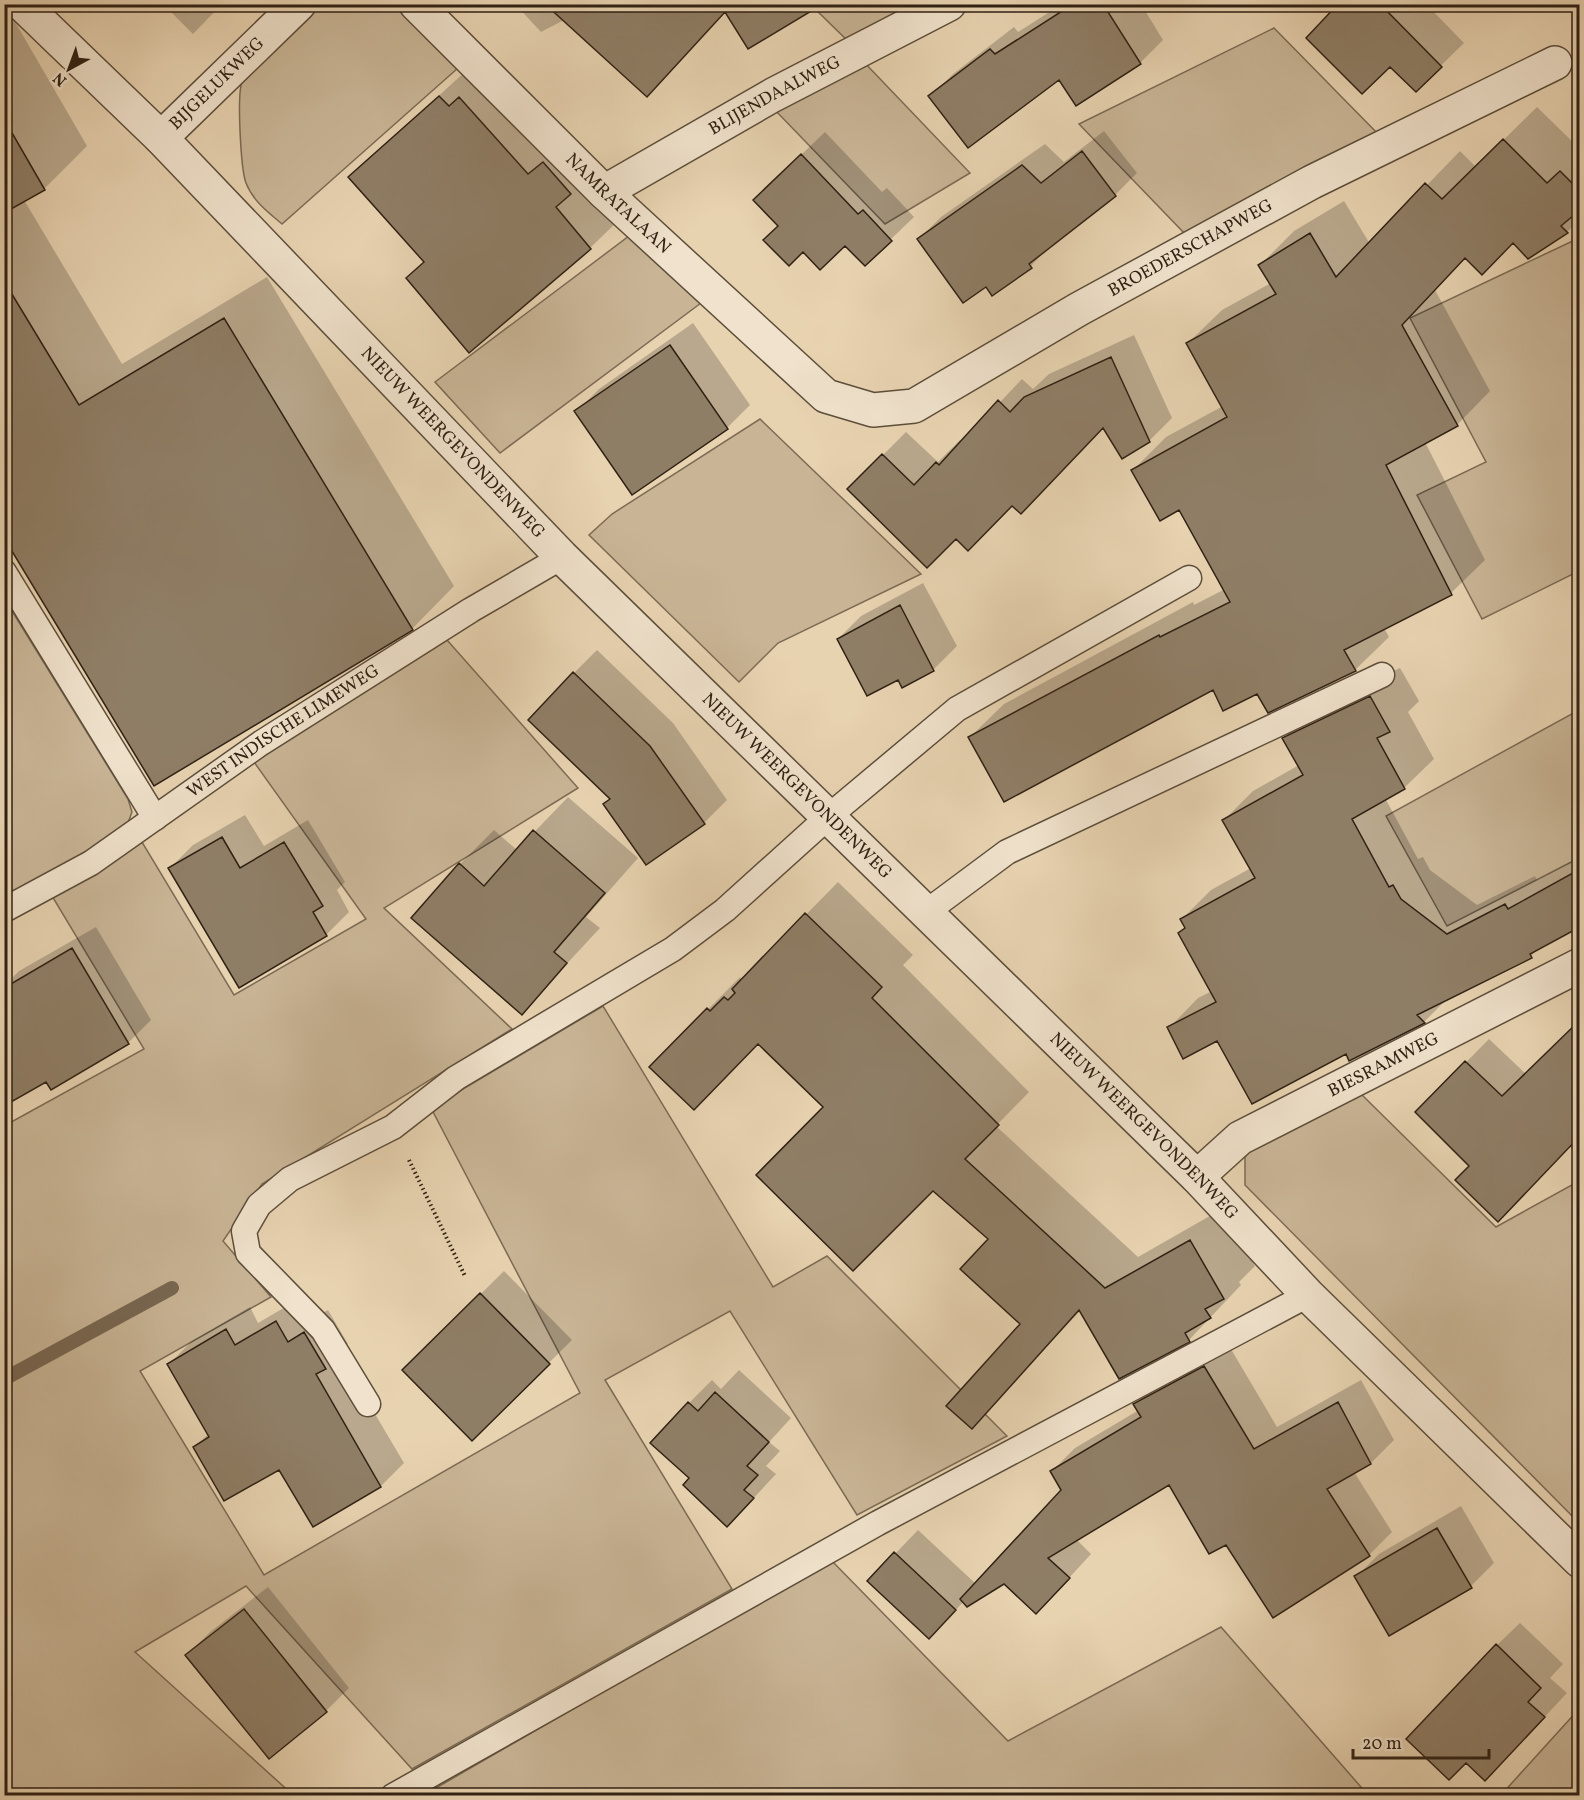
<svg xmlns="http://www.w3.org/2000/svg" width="1584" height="1800" viewBox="0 0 1584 1800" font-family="Vollkorn,serif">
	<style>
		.green { fill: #c9b596; stroke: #7c6b55; stroke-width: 1.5 }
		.shadow { fill: #0003 }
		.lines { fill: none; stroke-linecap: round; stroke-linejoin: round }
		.stream { stroke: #786752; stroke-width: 14 }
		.building { fill: #8f7e66; stroke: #2f2114; stroke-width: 1.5 }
		.service-casing { stroke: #5d4e3b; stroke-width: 27 }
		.minor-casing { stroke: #5d4e3b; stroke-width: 36 }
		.tertiary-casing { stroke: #5d4e3b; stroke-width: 36 }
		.path { stroke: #2f2114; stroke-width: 4; stroke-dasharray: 1.5 3; stroke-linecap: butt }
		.service { stroke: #f0e2cc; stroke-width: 24 }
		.minor { stroke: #f0e2cc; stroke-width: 33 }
		.tertiary { stroke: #f0e2cc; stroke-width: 33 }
		.labels { text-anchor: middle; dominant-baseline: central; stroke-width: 4.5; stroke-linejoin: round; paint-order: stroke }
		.street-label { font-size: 18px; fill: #2f2114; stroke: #f0e2cc }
	</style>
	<rect width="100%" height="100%" fill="#e8d3b1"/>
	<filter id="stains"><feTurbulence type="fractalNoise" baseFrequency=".00333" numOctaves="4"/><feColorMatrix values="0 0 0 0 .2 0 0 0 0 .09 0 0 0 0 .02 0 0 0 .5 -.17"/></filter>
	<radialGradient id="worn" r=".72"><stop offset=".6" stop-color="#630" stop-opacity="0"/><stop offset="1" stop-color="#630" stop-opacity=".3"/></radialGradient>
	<path class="green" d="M 317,5 L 400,5 L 458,68 L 282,224 C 268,212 253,201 246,183 C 241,170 236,91 243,79 C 261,50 292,28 317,5 Z
		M 811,5 L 927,5 L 851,44 Z
		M 1274,28 L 1382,138 L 1188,237 L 1079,124 Z
		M 862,60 L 970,173 L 885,224 L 773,108 Z
		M 633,233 L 705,300 L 500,453 L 435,382 Z
		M 1579,238 L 1579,571 L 1482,619 L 1417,495 L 1486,462 L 1410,318 Z
		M 760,419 L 921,574 L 778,643 L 739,682 L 589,535 L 612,514 Z
		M 4,598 L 128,799 L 132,812 L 126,828 L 106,845 L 4,901 Z
		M 447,640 L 578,788 L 384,908 L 512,1029 L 262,1184 L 223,1241 L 271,1297 L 140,1371 L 264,1575 L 580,1393 L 431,1108 L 603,1006 L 773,1287 L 827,1256 L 1007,1436 L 857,1515 L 730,1311 L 605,1380 L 732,1589 L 412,1769 L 246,1586 L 135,1652 L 293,1795 L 5,1795 L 4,1126 L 144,1049 L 52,896 L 142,842 L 234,995 L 366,919 L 254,762 Z
		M 1579,710 L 1579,858 L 1447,926 L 1386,816 Z
		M 1360,1093 L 1496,1227 L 1579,1181 L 1579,1523 L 1245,1185 L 1245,1157 L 1251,1149 Z
		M 831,1560 L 1008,1741 L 1221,1627 L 1368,1795 L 422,1796 Z
		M 1579,1709 L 1579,1795 L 1501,1795 Z"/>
	<path class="shadow" d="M 163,4 L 222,4 L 193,34 Z
		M 515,4 L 810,4 L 564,20 L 541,32 Z
		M 1062,4 L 1141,4 L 1163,40 L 1140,63 L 1076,104 L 1059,77 L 930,97 L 953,74 L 1014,27 L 1018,32 Z
		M 1328,4 L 1426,4 L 1464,43 L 1416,90 Z
		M 7,8 L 87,146 L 44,189 L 24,200 L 122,364 L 267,277 L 454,586 L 412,629 L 4,535 L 4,9 Z
		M 468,69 L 557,147 L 572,135 L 598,165 L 619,220 L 590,248 L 470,351 L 408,278 L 425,261 L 350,177 Z
		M 1537,107 L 1578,147 L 1580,145 L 1580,220 L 1567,232 L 1528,257 L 1513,241 L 1466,257 L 1435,290 L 1490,391 L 1457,425 L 1425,442 L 1485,560 L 1451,593 L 1384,628 L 1389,637 L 1355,670 L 1257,692 L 1213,688 L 970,737 L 1004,704 L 1193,602 L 1194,605 L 1225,589 L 1180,508 L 1133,470 L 1166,437 L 1223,406 L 1188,343 L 1222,310 L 1271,283 L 1260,265 L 1294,231 L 1344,201 L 1370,244 L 1460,151 L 1476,167 Z
		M 1104,131 L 1137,173 L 1115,195 L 1052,244 L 1031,266 L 919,239 L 941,217 L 1045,144 L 1064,162 Z
		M 825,132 L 882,192 L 887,188 L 914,217 L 865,264 L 845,244 L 780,225 L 778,177 Z
		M 693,323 L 750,405 L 727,428 L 576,412 L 599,389 Z
		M 1134,335 L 1172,418 L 1149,441 L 1104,426 L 1012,504 L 956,537 L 849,489 L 906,432 L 938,462 L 960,440 L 962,442 L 1022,379 L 1033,389 L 1049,374 Z
		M 923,583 L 957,646 L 934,669 L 903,686 L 899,678 L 838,639 L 861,616 Z
		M 597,650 L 673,723 L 727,800 L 704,823 L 605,804 L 611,798 L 574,673 Z
		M 1400,668 L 1419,701 L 1408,712 L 1434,759 L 1404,788 L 1385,798 L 1418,859 L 1423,857 L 1430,870 L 1477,905 L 1535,876 L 1537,880 L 1580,857 L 1580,925 L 1541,946 L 1531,956 L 1448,998 L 1425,1021 L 1350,1059 L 1346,1052 L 1218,1039 L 1169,1028 L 1198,998 L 1212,991 L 1180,933 L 1186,927 L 1182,919 L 1211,890 L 1251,868 L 1224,820 L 1253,791 L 1299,765 L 1284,738 L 1313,709 Z
		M 568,797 L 638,858 L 586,917 L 600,928 L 522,1012 L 460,864 L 494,830 L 517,850 Z
		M 245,815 L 264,846 L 308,820 L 345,882 L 337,890 L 349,912 L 326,935 L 170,868 L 193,845 Z
		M 838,882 L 913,955 L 903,965 L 1029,1092 L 996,1126 L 1138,1257 L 1222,1209 L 1255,1266 L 1239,1282 L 1241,1285 L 1189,1340 L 1081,1310 L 971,1427 L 1023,1324 L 990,1238 L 933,1189 L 825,1107 L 758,1042 L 651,1067 L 740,977 L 742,980 Z
		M 96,927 L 151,1020 L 128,1043 L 47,1079 L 4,1104 L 4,986 L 19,971 Z
		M 1580,1022 L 1580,1142 L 1572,1149 L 1569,1146 L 1471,1165 L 1417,1112 L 1489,1039 L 1526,1074 Z
		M 504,1271 L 572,1340 L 472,1439 L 404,1370 Z
		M 299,1299 L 311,1320 L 328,1310 L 348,1344 L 339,1353 L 404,1463 L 381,1486 L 313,1525 L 280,1468 L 195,1447 L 209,1433 L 169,1364 L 192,1341 L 250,1307 L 258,1323 Z
		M 1228,1344 L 1277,1427 L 1361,1380 L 1394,1440 L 1371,1463 L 1354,1472 L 1392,1532 L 1369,1555 L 1170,1483 L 1076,1539 L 1091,1554 L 1059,1589 L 1004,1582 L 964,1601 L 952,1614 L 869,1581 L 918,1530 L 976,1584 L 1063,1490 L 1052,1471 L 1075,1448 L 1139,1410 L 1135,1404 L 1158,1381 Z
		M 739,1370 L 791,1418 L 769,1442 L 780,1451 L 766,1466 L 776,1474 L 750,1502 L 691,1478 L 689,1403 L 712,1380 L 721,1389 Z
		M 1461,1506 L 1494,1563 L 1471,1586 L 1389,1634 L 1356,1577 L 1379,1554 Z
		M 268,1587 L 349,1688 L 326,1711 L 269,1757 L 187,1655 L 210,1632 Z
		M 1520,1623 L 1563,1664 L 1550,1678 L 1567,1693 L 1508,1756 L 1466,1761 L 1497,1645 Z"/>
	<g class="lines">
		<path class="stream" d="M 4,1379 L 172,1288"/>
	</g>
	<path class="building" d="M 545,4 L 823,4 L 748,49 L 725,12 L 647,97 Z
		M 1073,4 L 1103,4 L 1141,64 L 1076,106 L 1059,80 L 968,148 L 928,96 L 990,49 L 995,54 Z
		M 1338,4 L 1380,4 L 1442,67 L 1416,92 L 1390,67 L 1362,94 L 1306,38 Z
		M 439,96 L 449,106 L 459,97 L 528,174 L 543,162 L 571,194 L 556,207 L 591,249 L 469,353 L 406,278 L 424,262 L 348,177 Z
		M 4,119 L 45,190 L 4,213 Z
		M 1503,139 L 1547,183 L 1560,171 L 1580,191 L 1580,210 L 1561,226 L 1568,233 L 1528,259 L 1513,243 L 1482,275 L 1465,258 L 1402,325 L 1458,426 L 1386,465 L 1452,595 L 1344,650 L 1356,671 L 1268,713 L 1257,694 L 1223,711 L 1213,690 L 1004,802 L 968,737 L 1159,635 L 1160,637 L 1230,602 L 1179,510 L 1160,521 L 1131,470 L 1227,417 L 1186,343 L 1276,294 L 1258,265 L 1310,233 L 1336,277 L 1425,183 L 1442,199 Z
		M 1082,151 L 1116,196 L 1029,264 L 1032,268 L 992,296 L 986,287 L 963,303 L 917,239 L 1022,165 L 1041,183 Z
		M 801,154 L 858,214 L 863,210 L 892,241 L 865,266 L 845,246 L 820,270 L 803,252 L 789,266 L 763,240 L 778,226 L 753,200 Z
		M 4,281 L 79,405 L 224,318 L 413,630 L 154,786 L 4,538 Z
		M 670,345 L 728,429 L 632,495 L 574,411 Z
		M 1111,357 L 1150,442 L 1122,459 L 1103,428 L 1021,514 L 1012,506 L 968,551 L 956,539 L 927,568 L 847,489 L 882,454 L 914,485 L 936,462 L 939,465 L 998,400 L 1010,412 L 1024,397 Z
		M 900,605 L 934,671 L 902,688 L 898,680 L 867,696 L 837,639 Z
		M 573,672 L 650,746 L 705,824 L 646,865 L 603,804 L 610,799 L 528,720 Z
		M 1370,696 L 1390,732 L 1377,738 L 1405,789 L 1352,819 L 1389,887 L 1393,885 L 1401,899 L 1447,934 L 1505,904 L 1508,909 L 1580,869 L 1580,927 L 1530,954 L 1532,958 L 1417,1015 L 1425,1023 L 1349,1061 L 1346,1054 L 1252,1104 L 1217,1041 L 1183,1059 L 1167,1027 L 1216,1002 L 1178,933 L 1185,928 L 1180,919 L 1255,878 L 1222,820 L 1303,775 L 1282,738 Z
		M 533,830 L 605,893 L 554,952 L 567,963 L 522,1015 L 411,918 L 459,863 L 484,886 Z
		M 222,837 L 240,868 L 284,842 L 323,906 L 313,912 L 327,936 L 239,988 L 168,868 Z
		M 805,913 L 882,987 L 872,998 L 999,1125 L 965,1159 L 1105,1288 L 1190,1240 L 1224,1299 L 1205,1309 L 1211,1318 L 1185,1333 L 1190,1342 L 1119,1379 L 1079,1310 L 972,1429 L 946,1406 L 1020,1324 L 960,1269 L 988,1239 L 933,1191 L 853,1271 L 756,1175 L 823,1107 L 758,1044 L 694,1110 L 649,1067 L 707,1008 L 710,1011 L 724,997 L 728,1000 L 735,993 L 732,989 Z
		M 72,948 L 129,1044 L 51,1090 L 46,1082 L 4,1106 L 4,988 Z
		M 1580,1020 L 1580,1136 L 1498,1222 L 1455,1180 L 1469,1166 L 1415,1112 L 1465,1061 L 1502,1096 Z
		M 480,1293 L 550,1364 L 472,1441 L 402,1370 Z
		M 276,1321 L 288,1342 L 304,1332 L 326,1369 L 316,1374 L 381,1487 L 313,1527 L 279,1470 L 224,1501 L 193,1447 L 209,1437 L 167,1364 L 226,1329 L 235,1345 Z
		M 1204,1366 L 1254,1449 L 1338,1402 L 1371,1464 L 1327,1489 L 1370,1556 L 1273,1618 L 1226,1545 L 1209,1554 L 1169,1485 L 1048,1558 L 1070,1578 L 1036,1614 L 1004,1584 L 967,1607 L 960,1599 L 1061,1490 L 1050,1471 L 1141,1417 L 1133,1404 Z
		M 715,1392 L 769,1442 L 747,1466 L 758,1475 L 744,1490 L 754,1498 L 727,1527 L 683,1485 L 689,1478 L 650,1443 L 688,1402 L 698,1411 Z
		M 1437,1528 L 1472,1588 L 1389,1636 L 1354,1576 Z
		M 894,1552 L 956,1610 L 929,1639 L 867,1581 Z
		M 244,1609 L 327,1712 L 269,1759 L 185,1655 Z
		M 1496,1644 L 1541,1688 L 1528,1702 L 1545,1717 L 1485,1781 L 1466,1763 L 1449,1780 L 1406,1739 Z"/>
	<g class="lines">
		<g class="service-casing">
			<g id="service">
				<path d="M 4,572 L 155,818"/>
				<path id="s1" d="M 4,910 L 91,863 L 261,743 L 471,610 L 562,557"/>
				<path d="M 925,913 L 1007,852 L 1382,675"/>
				<path d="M 368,1404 L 323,1330 L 248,1253 L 244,1231 L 259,1205 L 290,1179 L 393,1127 L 456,1078 L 673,949 L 725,910 L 828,817 L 957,709 L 1189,578"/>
				<path d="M 393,1796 L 878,1523 L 1308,1295"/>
			</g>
		</g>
		<g class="minor-casing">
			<g id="minor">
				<path id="s2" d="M 416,4 L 604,192 L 826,396 L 873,410 L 914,406 L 1079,309 L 1312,182 L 1555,63"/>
				<path id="s3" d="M 161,138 L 299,4"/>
				<path id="s4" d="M 604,192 L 773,95 L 949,4"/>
				<path id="s5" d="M 1197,1177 L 1240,1138 L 1580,965"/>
			</g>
		</g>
		<g class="tertiary-casing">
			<g id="tertiary">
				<path id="s6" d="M 22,4 L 161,138 L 562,557 L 1197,1177 L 1308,1295 L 1580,1561"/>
			</g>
		</g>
		<path class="path" d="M 409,1160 L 465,1276"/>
		<use href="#service" class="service"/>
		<use href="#minor" class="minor"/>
		<use href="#tertiary" class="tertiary"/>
	</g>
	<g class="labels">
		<g class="street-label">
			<text stroke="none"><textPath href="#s3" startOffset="78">BIJGELUKWEG</textPath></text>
			<text stroke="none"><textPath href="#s4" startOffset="196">BLIJENDAALWEG</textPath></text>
			<text stroke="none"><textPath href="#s2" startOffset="284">NAMRATALAAN</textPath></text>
			<text stroke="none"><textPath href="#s2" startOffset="976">BROEDERSCHAPWEG</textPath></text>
			<text stroke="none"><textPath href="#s6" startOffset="615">NIEUW WEERGEVONDENWEG</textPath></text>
			<text stroke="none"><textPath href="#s1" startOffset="332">WEST INDISCHE LIMEWEG</textPath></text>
			<text stroke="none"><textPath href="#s6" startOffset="1101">NIEUW WEERGEVONDENWEG</textPath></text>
			<text stroke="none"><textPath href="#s5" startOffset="219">BIESRAMWEG</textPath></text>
			<text stroke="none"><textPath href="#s6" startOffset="1587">NIEUW WEERGEVONDENWEG</textPath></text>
		</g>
	</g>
	<rect width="1584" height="1800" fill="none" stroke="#e8d3b1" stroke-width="24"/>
	<rect x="6" y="6" width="1572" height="1788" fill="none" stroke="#2f2114" stroke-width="3"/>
	<rect x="12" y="12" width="1560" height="1776" fill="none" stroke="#2f2114" stroke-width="1.5"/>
	<g transform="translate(69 69) rotate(221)" stroke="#f0e2cc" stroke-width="4.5" paint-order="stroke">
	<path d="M0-4.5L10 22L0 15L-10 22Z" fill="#2f2114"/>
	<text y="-9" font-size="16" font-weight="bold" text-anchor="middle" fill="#2f2114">N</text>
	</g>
	<path d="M1353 1749v9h136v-9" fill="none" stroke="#2f2114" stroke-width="3"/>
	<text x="1362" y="1749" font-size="18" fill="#2f2114" stroke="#f0e2cc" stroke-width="4.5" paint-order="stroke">20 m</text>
	<rect width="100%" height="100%" filter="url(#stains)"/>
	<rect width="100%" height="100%" fill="url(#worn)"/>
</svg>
